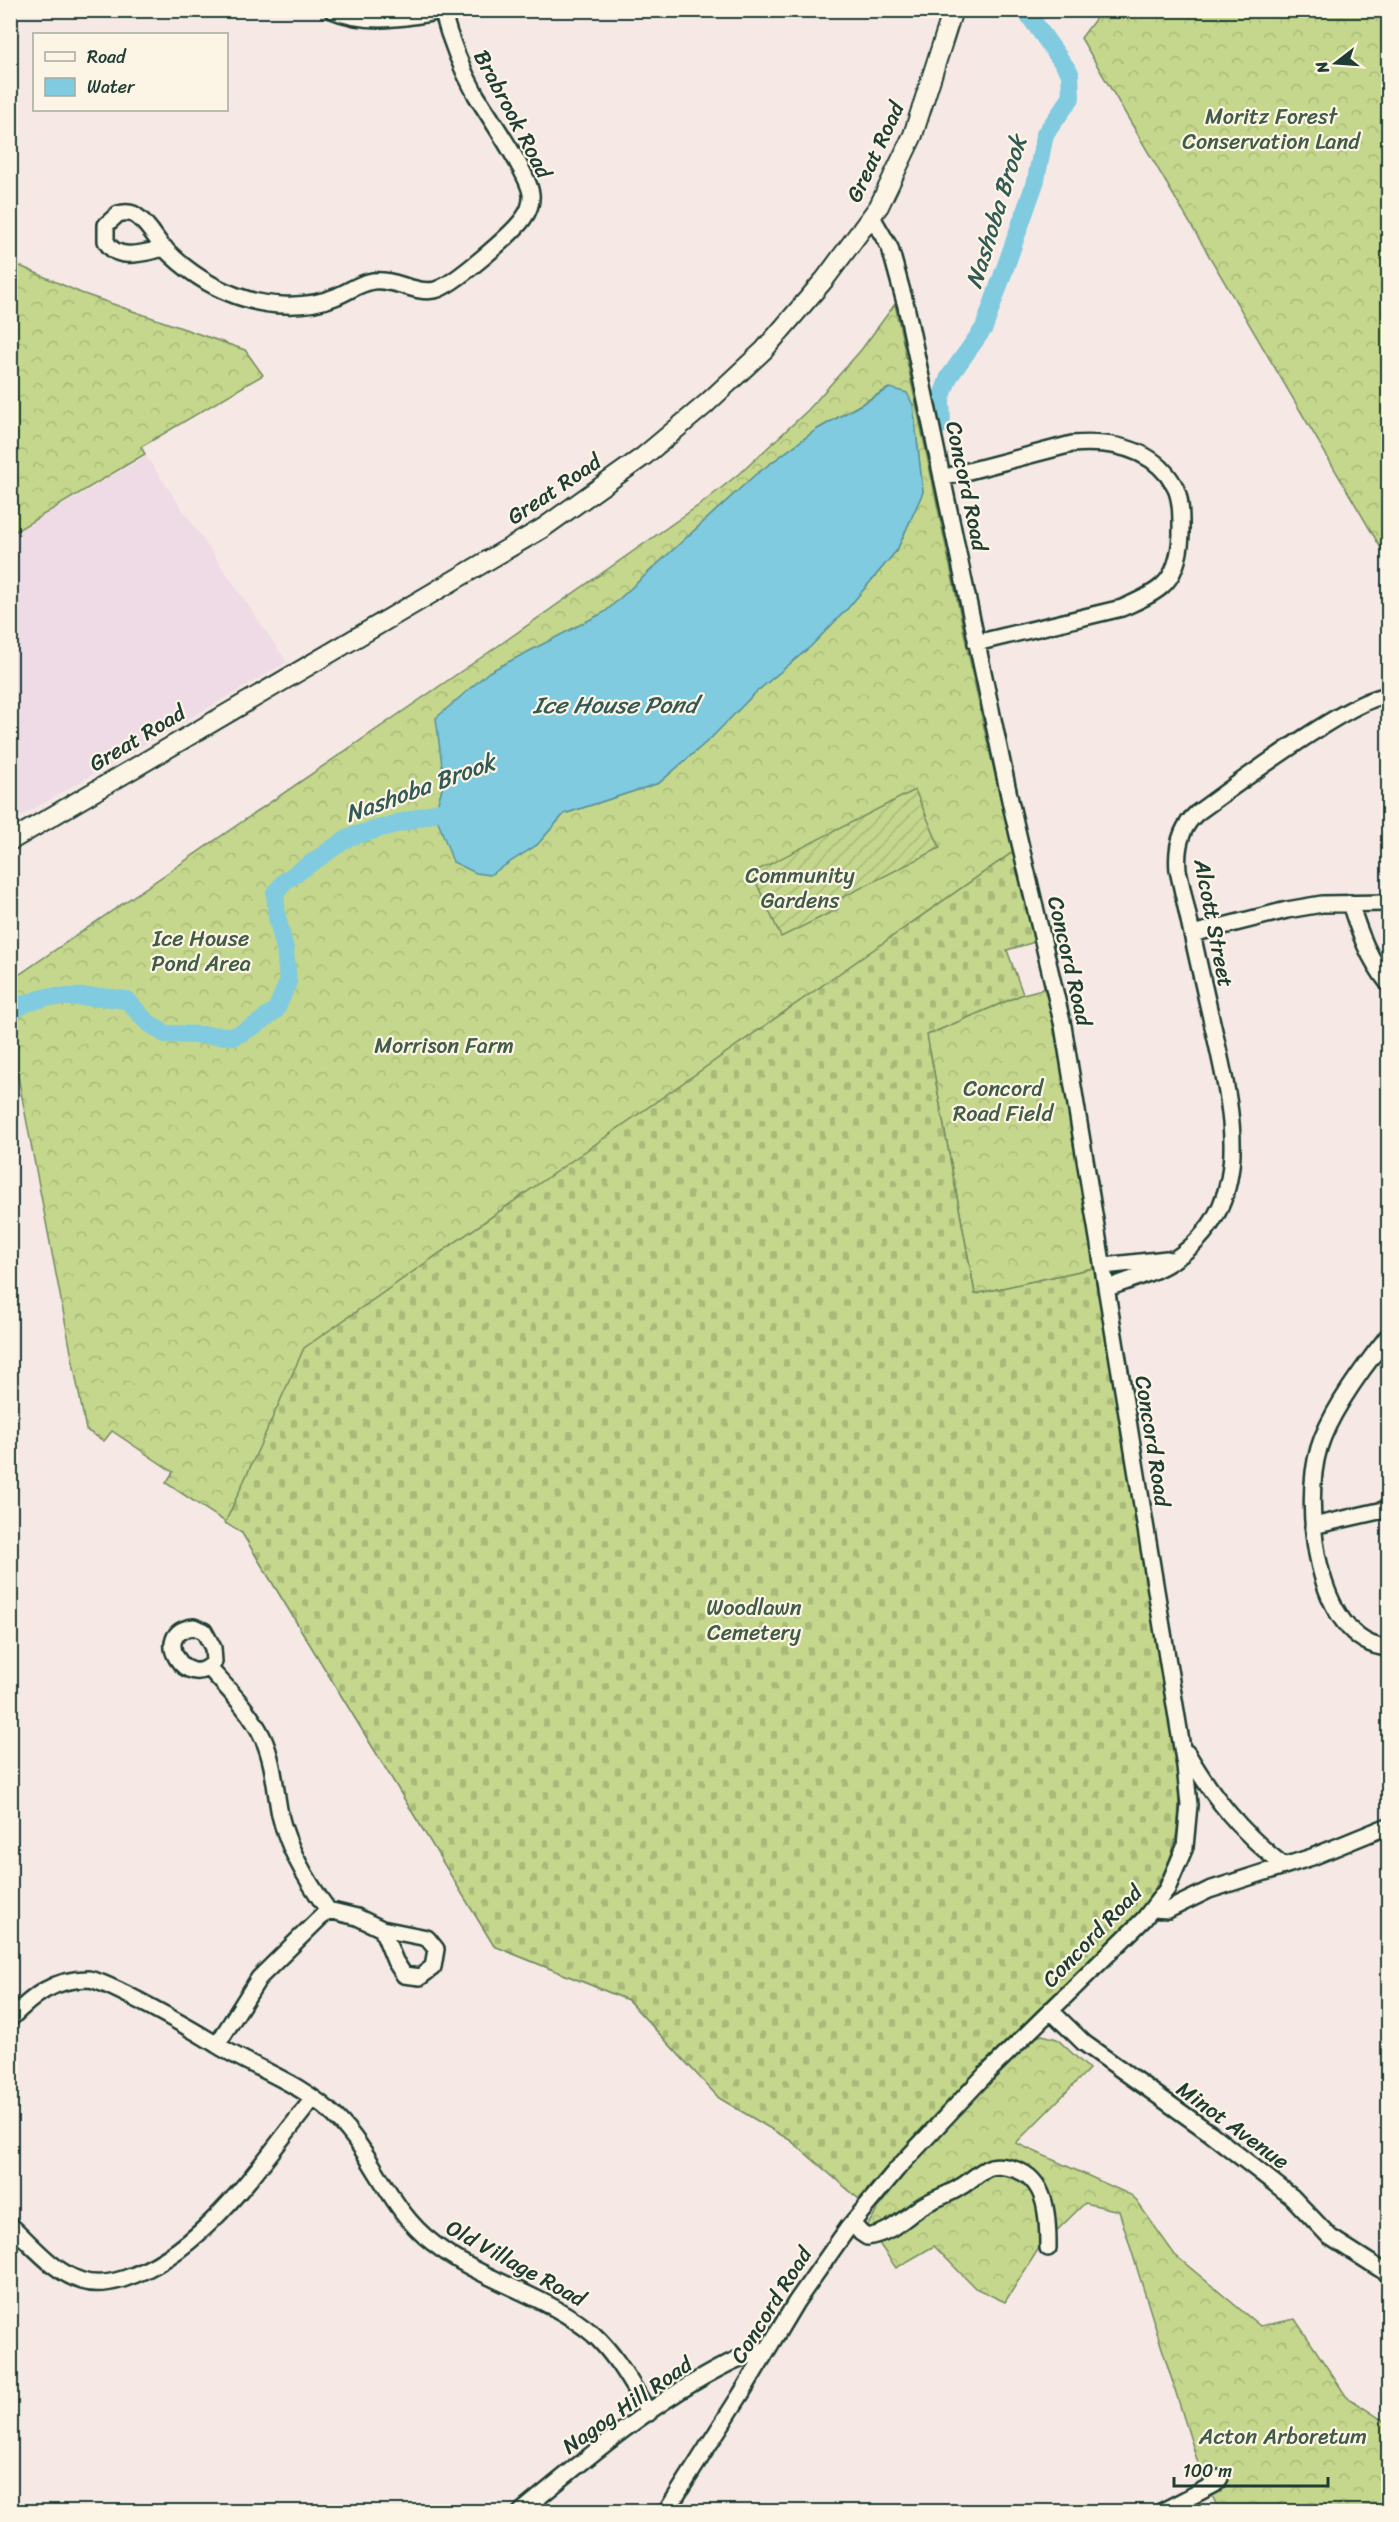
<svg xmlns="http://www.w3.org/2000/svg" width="1399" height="2522" viewBox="0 0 1399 2522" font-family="Sriracha,sans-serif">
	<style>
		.built { fill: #eedbe5 }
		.forest { fill: url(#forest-crowns); stroke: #728a60; stroke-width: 1.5; fill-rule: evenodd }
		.cemetery { fill: url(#cemetery-stones); stroke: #728a60; stroke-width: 1.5 }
		.garden { fill: url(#garden-furrows); stroke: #728a60; stroke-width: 1.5 }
		.water { fill: #80cbe0; stroke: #59929b; stroke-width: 1.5 }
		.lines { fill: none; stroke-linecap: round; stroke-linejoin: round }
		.river { stroke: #80cbe0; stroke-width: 18 }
		.minor-casing { stroke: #1f3d34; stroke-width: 20 }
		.major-casing { stroke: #1f3d34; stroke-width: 22 }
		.minor { stroke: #fcf5e5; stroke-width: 15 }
		.major { stroke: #fcf5e5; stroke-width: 18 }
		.labels { text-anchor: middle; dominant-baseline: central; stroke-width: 4.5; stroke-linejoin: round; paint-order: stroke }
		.street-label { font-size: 22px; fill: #1f3d34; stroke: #fcf5e5 }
		.park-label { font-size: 22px; fill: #405c46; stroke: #fcf5e5 }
		.water-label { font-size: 24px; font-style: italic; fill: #325956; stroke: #fcf5e5 }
	</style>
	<defs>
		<pattern id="forest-crowns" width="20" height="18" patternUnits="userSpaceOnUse" patternTransform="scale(1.5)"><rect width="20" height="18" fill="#c4d78c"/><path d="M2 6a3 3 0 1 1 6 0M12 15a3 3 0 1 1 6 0" fill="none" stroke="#a8b979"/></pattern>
		<pattern id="cemetery-stones" width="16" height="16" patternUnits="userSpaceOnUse" patternTransform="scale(1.5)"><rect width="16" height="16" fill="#c4d78c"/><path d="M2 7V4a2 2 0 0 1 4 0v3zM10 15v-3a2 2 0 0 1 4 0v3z" fill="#a8b979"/></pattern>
		<pattern id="garden-furrows" width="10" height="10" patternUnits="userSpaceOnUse" patternTransform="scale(1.5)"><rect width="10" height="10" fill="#c4d78c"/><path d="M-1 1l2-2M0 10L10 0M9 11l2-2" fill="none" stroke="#a8b979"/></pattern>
	</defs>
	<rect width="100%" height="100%" fill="#f6e9e5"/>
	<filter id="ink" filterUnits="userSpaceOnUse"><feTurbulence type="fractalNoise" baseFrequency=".0167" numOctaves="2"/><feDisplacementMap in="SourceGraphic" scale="12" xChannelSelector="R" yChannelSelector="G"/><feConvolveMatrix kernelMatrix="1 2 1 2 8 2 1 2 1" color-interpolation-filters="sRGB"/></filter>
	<g filter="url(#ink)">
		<path class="built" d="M 146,456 L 287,662 L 11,822 L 11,535 Z"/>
		<path class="forest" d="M 1102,10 L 1388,11 L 1388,560 L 1081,38 Z
			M 11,262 L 81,293 L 245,350 L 263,375 L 141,447 L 145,454 L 11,534 Z
			M 895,304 L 983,723 L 1013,852 L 907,926 L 927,1035 L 1023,994 L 1046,988 L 1073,1127 L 1094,1268 L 975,1294 L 930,1051 L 1055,1967 L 859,2199 L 790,2140 L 719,2098 L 628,2000 L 494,1946 L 242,1533 L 166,1483 L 173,1472 L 112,1431 L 104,1441 L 86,1430 L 11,1040 L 10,981 L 495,648 L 705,501 L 746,468 L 808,410 L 861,350 ZM 889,388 L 913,405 L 923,492 L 897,550 L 848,608 L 810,647 L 755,693 L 711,738 L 659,783 L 564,814 L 537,845 L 435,813 L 444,782 L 489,672 L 605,612 L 755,475 L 816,430 Z
			M 1042,2035 L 1057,2039 L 1089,2069 L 1016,2143 L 1133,2196 L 1175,2255 L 1260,2326 L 1295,2319 L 1346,2396 L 1388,2424 L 1388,2511 L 1220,2511 L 1203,2479 L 1119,2211 L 1085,2203 L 1039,2248 L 1005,2302 L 975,2288 L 934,2246 L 896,2268 L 867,2226 C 909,2156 973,2099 1029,2040 Z"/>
		<path class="cemetery" d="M 1013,852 L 1035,942 L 1007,950 L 1023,994 L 927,1035 L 975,1294 L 1094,1268 L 1176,1760 C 1184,1827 1178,1864 1134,1917 C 1039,2008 944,2099 859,2199 L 790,2140 L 719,2098 L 628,2000 L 494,1946 L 242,1533 L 225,1523 L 304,1348 Z"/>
		<path class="garden" d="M 915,790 L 940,848 L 835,901 L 838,909 L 781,937 L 752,873 Z"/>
		<path class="water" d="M 890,388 L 907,393 L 913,405 L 923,492 L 897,550 L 848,608 L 810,647 L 755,693 L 711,738 L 659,783 L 564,814 L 537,845 L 490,875 L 476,873 L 453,862 L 435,813 L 444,782 L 436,718 L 489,672 L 605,612 L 755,475 L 816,430 Z"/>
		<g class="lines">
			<path class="river" d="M 942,425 L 941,399 L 949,377 L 984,328 L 1036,180 L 1045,134 L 1071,98 L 1070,73 L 1025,10
				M 10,1014 L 24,1004 L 47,997 L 102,997 L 127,1000 L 146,1021 L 165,1034 L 235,1036 L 256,1025 L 276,1010 L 288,982 L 285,949 L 277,917 L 275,893 L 285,881 L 349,837 L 435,813 L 458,804"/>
			<g class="minor-casing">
				<path id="minor" d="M 332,10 C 367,25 406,18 442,11
					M 165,248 C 145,252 117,263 106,241 L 106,225 L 118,214 C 125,212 133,212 139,218 C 148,225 155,237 162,246 C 183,268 209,286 237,296 C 266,307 306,309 335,297 C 348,292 359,283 373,281 C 394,278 414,294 435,290 C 453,286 512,234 523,219 C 529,211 532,204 531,194 C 529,174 488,115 476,95 C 461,68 450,40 442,10
					M 942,478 L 1072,444 C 1111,441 1153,448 1174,485 C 1182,498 1181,520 1181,535 C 1180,552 1176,574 1162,586 C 1151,596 1135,602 1122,608 L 976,643
					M 1350,903 C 1359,932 1369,959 1388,983
					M 1192,934 L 1287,910 L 1322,904 L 1388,903
					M 1104,1266 L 1167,1259
					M 1107,1288 C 1127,1281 1148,1275 1167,1264 C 1256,1211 1234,1119 1215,1035 C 1202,980 1190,925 1178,870 C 1176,848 1180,828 1197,813 C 1229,790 1357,694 1388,696
					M 1388,1336 C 1365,1365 1329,1414 1319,1448 C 1302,1503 1315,1642 1388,1648
					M 1313,1526 L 1388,1509
					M 194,1627 L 204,1631 L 213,1648 L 214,1662 C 188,1694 148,1632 194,1627 Z
					M 209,1668 C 228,1689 251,1712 263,1738 C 274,1762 275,1789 280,1815 C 288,1849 307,1881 328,1910 L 357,1917 L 382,1929 L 427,1938 L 436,1949 L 433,1967 L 420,1977 L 404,1975 L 395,1961 L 382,1929
					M 1187,1753 C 1215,1800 1241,1832 1284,1866
					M 1153,1909 L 1168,1910 L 1209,1890 L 1312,1857 L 1388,1826
					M 1050,2010 L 1084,2043 L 1210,2133 L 1292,2197 L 1330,2237 L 1388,2274
					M 10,2019 C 33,1996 53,1979 88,1979 C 106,1980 197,2032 217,2045 C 256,2069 304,2084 337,2118 C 375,2156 389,2210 433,2243 C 482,2282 547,2294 594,2335 C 617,2356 633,2387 649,2413
					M 217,2045 L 259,1978 L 328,1910
					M 852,2223 L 861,2233 L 867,2237 C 890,2233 901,2221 919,2208 C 931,2199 947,2196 960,2187 C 971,2181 979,2171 991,2167 C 998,2165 1007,2167 1014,2169 C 1048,2179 1048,2219 1048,2248
					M 10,2225 C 33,2245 53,2272 82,2281 C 94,2285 110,2283 123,2279 C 204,2254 261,2162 313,2099
					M 521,2512 C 585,2459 655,2400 729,2363 C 741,2357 755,2353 768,2349
					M 666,2512 L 741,2394 L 796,2302 L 848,2228 L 897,2169 L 986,2074 L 1144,1919 L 1167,1889 L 1185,1847 L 1189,1805 L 1185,1766 L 1063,1026 L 1011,805 L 906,306 L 890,248 L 872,217
					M 1161,2512 L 1215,2484 L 1220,2478"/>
			</g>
			<g class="major-casing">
				<path id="major" d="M 10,841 L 543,528 L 644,456 L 706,404 L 764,350 L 825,279 L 879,206 L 913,135 L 953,10"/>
			</g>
			<use href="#minor" class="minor"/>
			<use href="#major" class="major"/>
		</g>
	</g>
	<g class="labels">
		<g class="street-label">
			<text transform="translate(513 114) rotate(62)">Brabrook Road</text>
			<text transform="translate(875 152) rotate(-65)">Great Road</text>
			<text transform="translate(967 486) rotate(78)">Concord Road</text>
			<text transform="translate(554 489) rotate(-34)">Great Road</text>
			<text transform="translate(137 738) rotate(-31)">Great Road</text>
			<text transform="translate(1214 923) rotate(79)">Alcott Street</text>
			<text transform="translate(1070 961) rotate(77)">Concord Road</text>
			<text transform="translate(1153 1441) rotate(81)">Concord Road</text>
			<text transform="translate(1092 1936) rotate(-46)">Concord Road</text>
			<text transform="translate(1233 2125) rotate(36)">Minot Avenue</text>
			<text transform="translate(516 2263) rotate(29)">Old Village Road</text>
			<text transform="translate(771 2305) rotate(-58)">Concord Road</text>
			<text transform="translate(627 2405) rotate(-35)">Nagog Hill Road</text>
		</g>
		<g class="park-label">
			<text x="1271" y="116">Moritz Forest<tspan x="1271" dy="25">Conservation Land</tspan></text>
			<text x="800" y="875">Community<tspan x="800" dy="25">Gardens</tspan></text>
			<text x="201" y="938">Ice House<tspan x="201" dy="25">Pond Area</tspan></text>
			<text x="444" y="1045">Morrison Farm</text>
			<text x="1003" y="1088">Concord<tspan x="1003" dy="25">Road Field</tspan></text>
			<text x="754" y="1607">Woodlawn<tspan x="754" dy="25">Cemetery</tspan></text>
			<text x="1283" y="2436">Acton Arboretum</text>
		</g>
		<g class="water-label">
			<text transform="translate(996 212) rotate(-73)">Nashoba Brook</text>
			<text x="615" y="705">Ice House Pond</text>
			<text transform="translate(420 788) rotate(-20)">Nashoba Brook</text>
		</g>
	</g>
	<rect width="1399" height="2522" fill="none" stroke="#fcf5e5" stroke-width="36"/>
	<rect x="18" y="18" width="1363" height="2486" fill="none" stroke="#1f3d34" stroke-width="2" filter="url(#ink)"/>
	<rect x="33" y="33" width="195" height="78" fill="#fcf5e5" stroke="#a4ab9e" stroke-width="1.5"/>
	<rect x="45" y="52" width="30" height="9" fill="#fcf5e5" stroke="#a4ab9e" stroke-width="1.5"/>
	<text x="87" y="63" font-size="18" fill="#1f3d34">Road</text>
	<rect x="45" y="78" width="30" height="18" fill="#80cbe0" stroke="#a4ab9e" stroke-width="1.5"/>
	<text x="87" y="93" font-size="18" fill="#1f3d34">Water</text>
	<g transform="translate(1336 63) rotate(253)" stroke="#fcf5e5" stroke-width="4.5" paint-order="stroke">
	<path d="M0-4.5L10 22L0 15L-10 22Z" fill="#1f3d34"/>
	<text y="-9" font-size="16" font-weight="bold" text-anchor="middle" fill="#1f3d34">N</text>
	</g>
	<path d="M1174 2477v9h154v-9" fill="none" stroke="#1f3d34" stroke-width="3"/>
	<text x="1183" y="2477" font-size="18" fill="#1f3d34" stroke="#fcf5e5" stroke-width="4.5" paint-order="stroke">100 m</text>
</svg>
